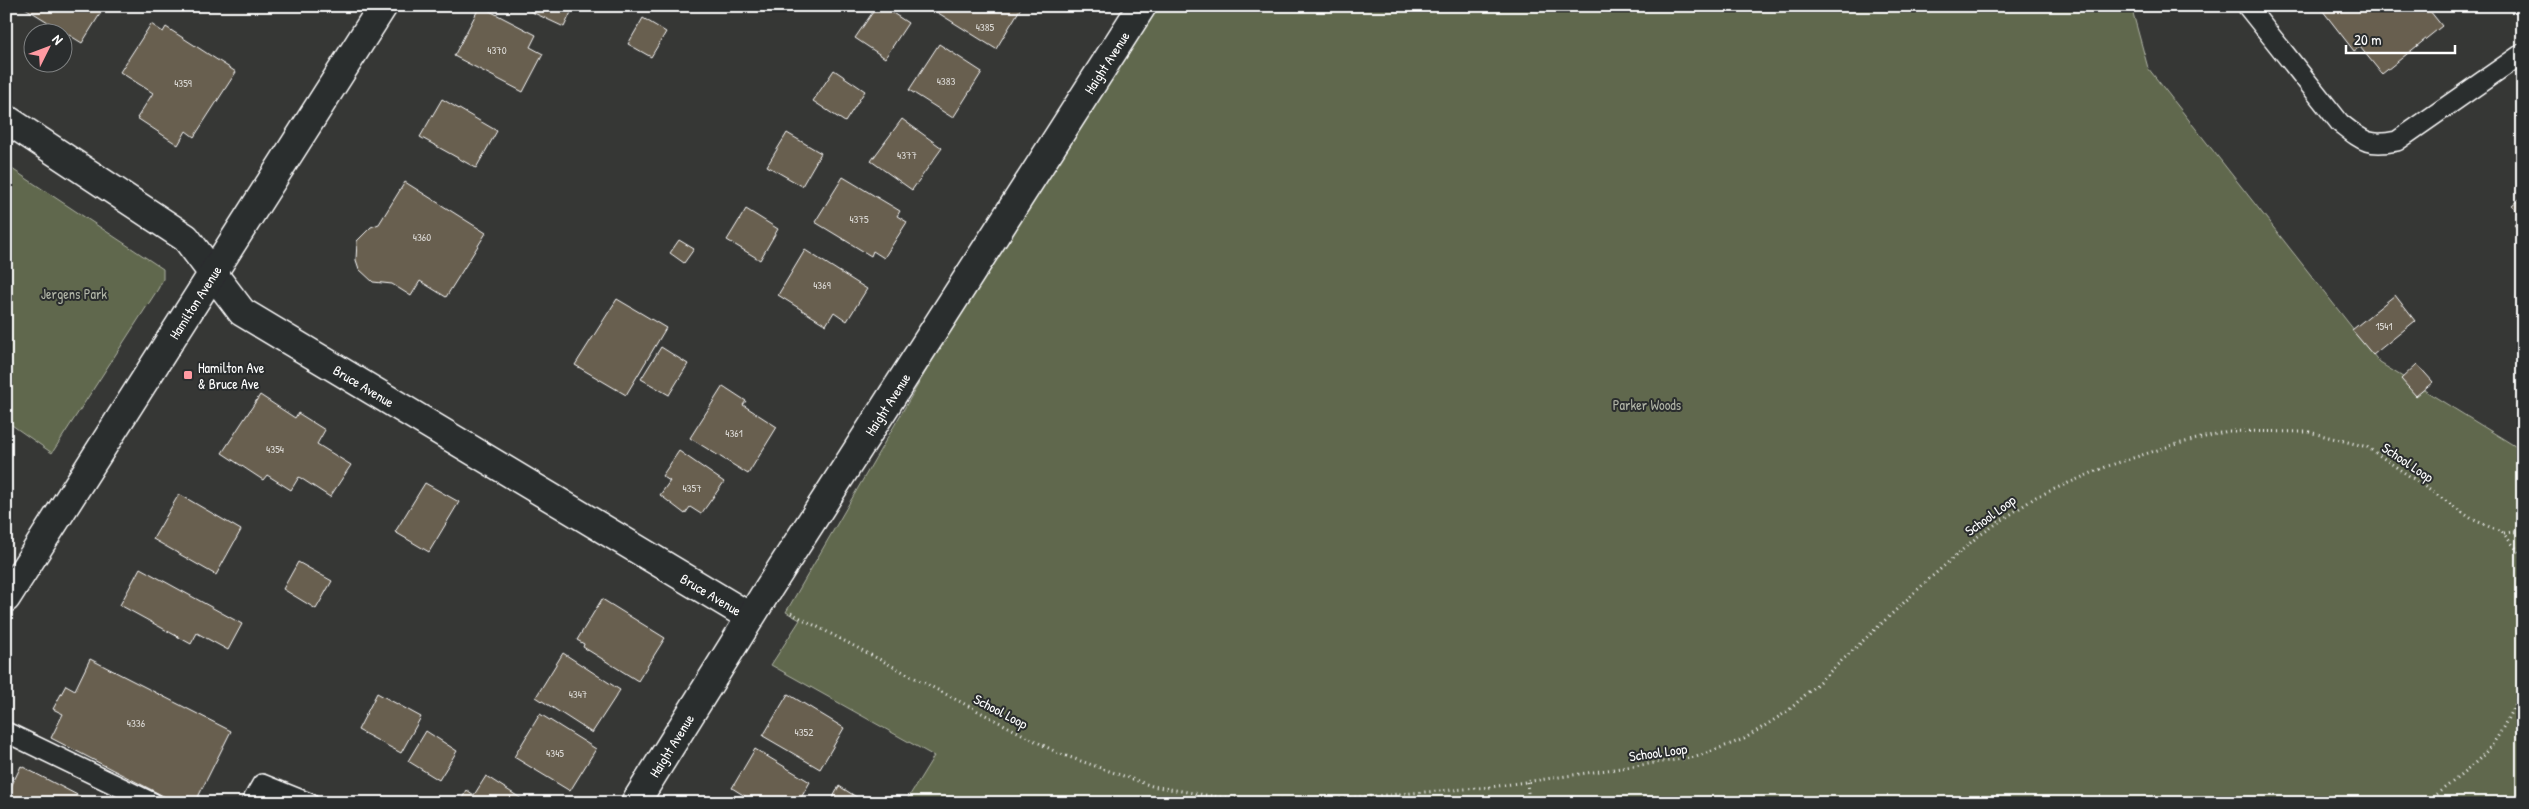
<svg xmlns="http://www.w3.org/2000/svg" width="2529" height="809" viewBox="0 0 2529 809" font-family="'Patrick Hand',sans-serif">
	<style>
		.green { fill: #60684e; stroke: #b0b4a6 }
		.building { fill: #685f50; stroke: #fff }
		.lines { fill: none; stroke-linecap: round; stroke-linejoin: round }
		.lane-casing { stroke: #fff; stroke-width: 22 }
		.street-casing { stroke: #fff; stroke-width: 31 }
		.primary-casing { stroke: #fff; stroke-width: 31 }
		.path { stroke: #fff; stroke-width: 3; stroke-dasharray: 1 4; stroke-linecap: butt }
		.lane { stroke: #2a2d2e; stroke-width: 19 }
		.street { stroke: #2a2d2e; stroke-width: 28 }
		.primary { stroke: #2a2d2e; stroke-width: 28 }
		.poi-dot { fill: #ff9aa2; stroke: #2a2d2e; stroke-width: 2 }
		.labels { text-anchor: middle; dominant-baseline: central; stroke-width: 4; stroke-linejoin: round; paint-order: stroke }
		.number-label { font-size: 11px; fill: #d9d7d3 }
		.street-label { font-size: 14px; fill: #fff; stroke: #2a2d2e }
		.park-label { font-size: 14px; fill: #b0b4a6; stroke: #2a2d2e }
		.poi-label { font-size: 14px; fill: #fff; stroke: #2a2d2e; text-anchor: start }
	</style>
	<rect width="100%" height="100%" fill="#363735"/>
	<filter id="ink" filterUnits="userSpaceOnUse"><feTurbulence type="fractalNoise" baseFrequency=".02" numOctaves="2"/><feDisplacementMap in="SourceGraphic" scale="10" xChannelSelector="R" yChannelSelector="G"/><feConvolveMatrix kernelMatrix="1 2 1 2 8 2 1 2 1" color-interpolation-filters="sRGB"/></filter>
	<g filter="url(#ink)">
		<path class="green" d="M 1138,6 L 2131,6 L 2148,68 L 2380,363 L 2523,451 L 2523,803 L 905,803 L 934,756 L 771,665 L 800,620 L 786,612 Z
			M 6,165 L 163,269 L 163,279 L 158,289 L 52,453 L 6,421 Z"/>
		<path class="building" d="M 22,6 L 105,6 L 82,43 Z
			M 480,6 L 536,35 L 530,47 L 543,54 L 523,92 L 454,56 Z
			M 519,6 L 574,6 L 564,27 Z
			M 877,6 L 882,6 L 908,23 L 885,58 L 855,38 Z
			M 927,6 L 1022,6 L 996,49 Z
			M 2319,6 L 2426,6 L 2442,26 L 2382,74 L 2360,47 L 2354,51 Z
			M 643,18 L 666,32 L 651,57 L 628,44 Z
			M 151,24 L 163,32 L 166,27 L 236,72 L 194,137 L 186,131 L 178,145 L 137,118 L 153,93 L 120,72 Z
			M 939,44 L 982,72 L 953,118 L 909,90 Z
			M 834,70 L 865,91 L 845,122 L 813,101 Z
			M 442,99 L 497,131 L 476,168 L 420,137 Z
			M 902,119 L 942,148 L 912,190 L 871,161 Z
			M 787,133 L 821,153 L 802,186 L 767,166 Z
			M 843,177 L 900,211 L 897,216 L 907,222 L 884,258 L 873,251 L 871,256 L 815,222 Z
			M 405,182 L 486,233 L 446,297 L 420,281 L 411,296 L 392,284 L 373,282 L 359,269 L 356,260 L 357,241 L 371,227 L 379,224 Z
			M 2523,196 L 2523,235 L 2514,225 L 2522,218 L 2512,205 Z
			M 746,209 L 778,229 L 760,260 L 727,240 Z
			M 679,240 L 694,249 L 684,263 L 670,253 Z
			M 805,250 L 867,289 L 847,321 L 834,312 L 826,325 L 778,295 Z
			M 2395,295 L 2415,321 L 2373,355 L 2352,330 Z
			M 617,299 L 666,328 L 626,395 L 575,365 Z
			M 661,347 L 688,364 L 669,395 L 641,379 Z
			M 2417,364 L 2433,382 L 2416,396 L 2401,379 Z
			M 723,386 L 746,401 L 743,405 L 777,427 L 748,474 L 690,438 Z
			M 260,395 L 295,418 L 298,413 L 325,430 L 317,444 L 351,465 L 330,497 L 299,477 L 291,490 L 267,475 L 263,480 L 222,453 Z
			M 679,451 L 724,482 L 701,514 L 690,507 L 685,514 L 660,495 L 670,481 L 662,476 Z
			M 425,483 L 459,502 L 429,552 L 395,532 Z
			M 179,494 L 241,530 L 216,575 L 153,539 Z
			M 298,562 L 332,581 L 316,609 L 283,589 Z
			M 140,568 L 242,624 L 228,650 L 197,633 L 191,644 L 120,605 Z
			M 602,599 L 665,638 L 638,681 L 583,647 L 584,644 L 577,640 Z
			M 563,653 L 620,690 L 592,733 L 536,697 Z
			M 90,659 L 231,731 L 195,803 L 177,803 L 51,738 L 63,714 L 53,709 L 66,685 L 75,690 Z
			M 377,693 L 421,717 L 401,753 L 358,730 Z
			M 788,694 L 844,728 L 820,769 L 763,736 Z
			M 540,714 L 596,749 L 570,791 L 514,757 Z
			M 426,731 L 457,751 L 439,780 L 408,761 Z
			M 755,749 L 810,782 L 798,803 L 756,803 L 732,788 Z
			M 21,766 L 93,803 L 6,803 L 6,797 Z
			M 486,776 L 528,803 L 459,803 L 467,790 L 474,795 Z
			M 839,786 L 866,803 L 830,803 Z"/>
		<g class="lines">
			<g class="lane-casing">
				<path id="lane" d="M 2247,6 L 2340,123 C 2363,141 2368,147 2397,141 L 2523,53
					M 6,732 L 153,803
					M 251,803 L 262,784 L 309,803"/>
			</g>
			<g class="street-casing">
				<g id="street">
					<path id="s1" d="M 6,119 L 186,238 L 242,312 L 750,617"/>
					<path id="s2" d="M 635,803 L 765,594 L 1142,6"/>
				</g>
			</g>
			<g class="primary-casing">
				<g id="primary">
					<path id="s3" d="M 6,598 L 383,6"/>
				</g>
			</g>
			<path class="path" d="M 2504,533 L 2523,531
				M 791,613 L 1058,753 L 1152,786 L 1217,797 L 1295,802 L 1491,787 L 1696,757 L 1744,739 L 1788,711 L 1928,580 L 1977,537 L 2036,497 L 2108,466 L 2170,446 L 2228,431 L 2309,432 L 2367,447 L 2472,519 L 2503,533 L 2523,557
				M 1527,782 L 1529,803
				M 2424,803 C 2445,788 2467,772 2485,753 C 2502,735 2512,709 2523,686"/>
			<use href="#lane" class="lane"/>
			<use href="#street" class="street"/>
			<use href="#primary" class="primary"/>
		</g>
	</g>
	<rect class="poi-dot" x="183" y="370" width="10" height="10" rx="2.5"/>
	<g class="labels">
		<g class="number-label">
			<text x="985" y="27">4385</text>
			<text x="497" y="50">4370</text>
			<text x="946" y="81">4383</text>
			<text x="183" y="83">4359</text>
			<text x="907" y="155">4377</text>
			<text x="859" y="219">4375</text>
			<text x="422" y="237">4360</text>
			<text x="822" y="285">4369</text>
			<text x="2384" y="326">1541</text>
			<text x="734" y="433">4361</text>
			<text x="275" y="449">4354</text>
			<text x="692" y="488">4357</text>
			<text x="578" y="694">4347</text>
			<text x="136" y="723">4336</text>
			<text x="804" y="732">4352</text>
			<text x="555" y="753">4345</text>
		</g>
		<g class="street-label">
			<text stroke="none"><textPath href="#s2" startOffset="878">Haight Avenue</textPath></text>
			<text stroke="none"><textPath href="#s3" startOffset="351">Hamilton Avenue</textPath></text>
			<text stroke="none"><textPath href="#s1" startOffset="451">Bruce Avenue</textPath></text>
			<text stroke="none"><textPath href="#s2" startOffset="472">Haight Avenue</textPath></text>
			<text transform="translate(2408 462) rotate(34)">School Loop</text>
			<text transform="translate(1990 515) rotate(-36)">School Loop</text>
			<text stroke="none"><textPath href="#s1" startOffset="856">Bruce Avenue</textPath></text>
			<text transform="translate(1001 711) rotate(28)">School Loop</text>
			<text stroke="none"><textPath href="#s2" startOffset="68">Haight Avenue</textPath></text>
			<text transform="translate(1658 752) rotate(-8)">School Loop</text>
		</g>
		<g class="park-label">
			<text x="74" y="293">Jergens Park</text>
			<text x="1647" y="404">Parker Woods</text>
		</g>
		<g class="poi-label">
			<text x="198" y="367">Hamilton Ave<tspan x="198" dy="16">&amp; Bruce Ave</tspan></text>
		</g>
	</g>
	<rect width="2529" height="809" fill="none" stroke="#2a2d2e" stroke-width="25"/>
	<rect x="12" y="12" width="2504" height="784" fill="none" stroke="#fff" stroke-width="2" filter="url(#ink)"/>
	<g transform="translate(48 48) rotate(48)"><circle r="24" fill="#2a2d2e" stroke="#7f8182"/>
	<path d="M0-4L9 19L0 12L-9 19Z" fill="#ff9aa2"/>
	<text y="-8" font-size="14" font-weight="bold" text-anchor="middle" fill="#ffffff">N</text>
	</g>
	<path d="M2346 45v8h109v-8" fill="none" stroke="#ffffff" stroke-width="2.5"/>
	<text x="2354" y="45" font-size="15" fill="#ffffff" stroke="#2a2d2e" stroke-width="4" paint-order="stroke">20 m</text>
</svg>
